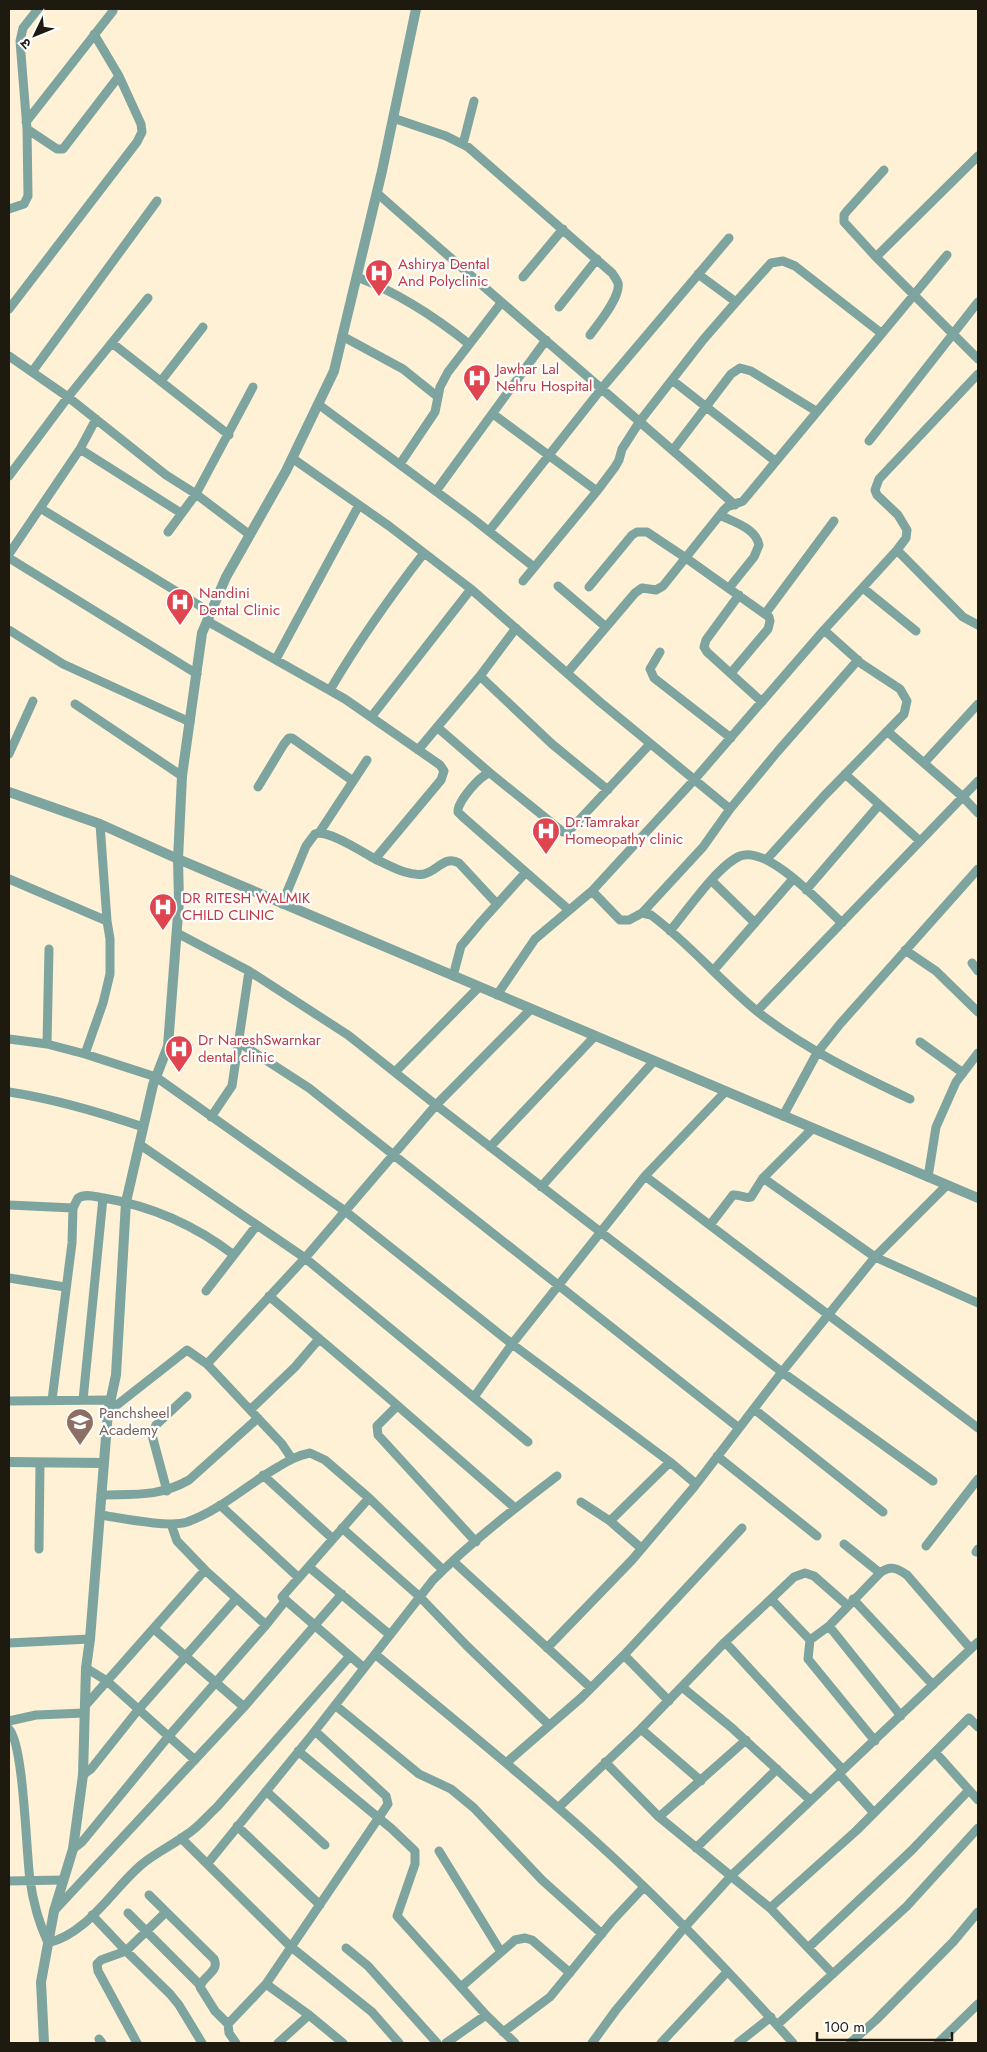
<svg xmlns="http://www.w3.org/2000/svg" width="987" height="2052" viewBox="0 0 987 2052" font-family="Jost,'Noto Sans Devanagari',sans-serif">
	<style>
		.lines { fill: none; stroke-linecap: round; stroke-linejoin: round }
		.minor { stroke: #7ea49f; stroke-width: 9 }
		.tertiary { stroke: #7ea49f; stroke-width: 10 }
		.labels { text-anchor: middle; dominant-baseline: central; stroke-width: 4.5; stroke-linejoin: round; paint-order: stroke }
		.health-label { font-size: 15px; fill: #be3a42; stroke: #fff; text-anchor: start }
		.education-label { font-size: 15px; fill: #785e54; stroke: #fff; text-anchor: start }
	</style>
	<rect width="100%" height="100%" fill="#fef1d5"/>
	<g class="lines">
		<path class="minor" d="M 393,118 L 446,136 L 468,147 L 612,273 C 614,276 617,280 618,283 C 621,297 598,324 590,335
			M 26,122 L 113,11
			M 27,129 L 57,149 L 63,149 L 119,76
			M 463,144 L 474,101
			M 884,170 L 847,211 L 844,215 L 844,222 L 876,257 L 978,359
			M 377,193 C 495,298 616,400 735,505
			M 9,209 L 24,204 L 28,196 L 27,129 L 20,41 L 23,28 L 38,9
			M 876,257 L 978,156
			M 698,274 L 736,302
			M 357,277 C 399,293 434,316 469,344
			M 523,277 L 563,229
			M 559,307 L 597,259
			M 9,309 L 137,142 L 142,132 L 141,124 L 119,76 L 94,34
			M 342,336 L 403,369 L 438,397
			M 112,343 L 229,435
			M 9,356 L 68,397 L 166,475 L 196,494 L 250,535
			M 32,372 L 157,201
			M 672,380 L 775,461
			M 161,381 L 203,327
			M 318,404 L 472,518 L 534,567
			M 493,414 L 597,491
			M 869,441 L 978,302
			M 80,449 L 181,513
			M 673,450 L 731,374 L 740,368 L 751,371 L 816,411
			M 292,458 L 389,526 L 471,589 L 600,702 L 730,809
			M 400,464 L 435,412 L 440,387 L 448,372 L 501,303
			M 9,476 L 68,397 L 148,298
			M 436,491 L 546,340
			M 40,508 L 210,612
			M 720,515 C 733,522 756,528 759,545 L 754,557 L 729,588
			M 489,531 L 602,388 L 729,238
			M 168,532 L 196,494 L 253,387
			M 897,550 L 963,617 L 978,625
			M 9,554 L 80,449 L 96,419
			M 9,558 L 197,674
			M 523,581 L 597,491 L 615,467 L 619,460 L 622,449 L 640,421 L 703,340 L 736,302 L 771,263 L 783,261 L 795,266 L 881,333
			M 558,586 L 606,627
			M 589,587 L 632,535 L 637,532 L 647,532 L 686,558 L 769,617 L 770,621 L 768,629 L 731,673
			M 863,588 L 916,631
			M 739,595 L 706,640 L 704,647 L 707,652 L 762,702
			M 765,614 L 834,521
			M 207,621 L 345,699 L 440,765 L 444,771 L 441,780 L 375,859 C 362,852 328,829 315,834 L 306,846 L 282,904
			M 9,630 L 63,664 L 190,722
			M 660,652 L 650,669 L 654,678 L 731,738
			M 276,659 L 359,505
			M 567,673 L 635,593 L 642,588 L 656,590 L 663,586 L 723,511 L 727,507 L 743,501 L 947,255
			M 480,676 L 552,744 L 608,790
			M 330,690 C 358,642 390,597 424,553
			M 75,704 L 182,776
			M 372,716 L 471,589
			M 437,727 L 490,773
			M 887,731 L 963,797 L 978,813
			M 418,750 L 480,676 L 516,628
			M 9,754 L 33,701
			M 924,763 L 978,704
			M 845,774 L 920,841
			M 258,787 L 284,744 L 289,738 L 292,738 L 353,781
			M 319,833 L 367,760
			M 375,859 C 389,865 408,877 424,874 C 438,871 444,855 459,863 L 497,904
			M 767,859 L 824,796 L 904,714 L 907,701 L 900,689 L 862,664 L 824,630
			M 9,879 L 107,921
			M 712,881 L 755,923
			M 806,890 L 879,805
			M 592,891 L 620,920 L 629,920 L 642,913 L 651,915 C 690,944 721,982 758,1012 C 805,1049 857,1074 910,1099
			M 569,910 L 463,817 L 458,812 C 457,802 481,774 490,773 L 563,832 L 568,832 L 650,744
			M 642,913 L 703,847 L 730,809 L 778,751 L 858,660
			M 670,931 C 687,911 717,866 740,856 C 768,845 822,905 842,923
			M 177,933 L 249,971 L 348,1035 L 436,1105 L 782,1372 L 933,1481
			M 905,950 L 936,971 L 978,1012
			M 972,963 L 978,971
			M 713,971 L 793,879
			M 453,976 L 461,946 L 481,922 L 526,872
			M 497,995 L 535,939 L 592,891 L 694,780 L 824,630 L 897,550 L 906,538 L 907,530 L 898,515 L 877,495 L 875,490 L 879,479 L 978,374
			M 757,1011 L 978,781
			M 9,1039 L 47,1044 L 85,1054 L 156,1077 L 345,1211 L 512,1344 L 670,1462 L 696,1484
			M 238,1042 L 309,1088 L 739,1428
			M 920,1042 L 963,1073
			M 47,1044 L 49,949
			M 85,1054 L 103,1003 L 110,974 L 110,939 L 107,921 L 100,824
			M 395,1072 L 479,987
			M 9,1092 C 55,1099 99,1112 143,1127
			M 783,1116 L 817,1053 L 840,1024 L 978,869
			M 211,1117 L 232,1086 L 249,971
			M 139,1144 L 305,1258 L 528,1442
			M 490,1147 L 595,1036
			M 645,1176 L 978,1428
			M 928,1177 L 936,1127 L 956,1082 L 978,1053
			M 763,1178 L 875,1257 L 978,1303
			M 541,1187 L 654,1061
			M 9,1205 L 73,1208
			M 710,1225 L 733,1195 C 740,1194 745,1199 751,1197 L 763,1178 L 813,1128
			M 9,1278 L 65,1287
			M 206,1291 L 257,1225
			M 269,1296 L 383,1393 L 515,1508
			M 207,1364 L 282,1444 L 292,1459
			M 474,1397 L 512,1344 L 645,1176 L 726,1091
			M 52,1400 L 72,1243 L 73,1208 L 78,1198 C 86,1193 96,1197 104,1198 C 151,1206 196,1226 234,1255
			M 83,1400 L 103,1198
			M 9,1401 L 111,1400
			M 397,1406 L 377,1426 L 378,1435 L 476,1542
			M 754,1409 L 883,1512
			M 250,1410 L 295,1367 L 319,1339
			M 108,1412 L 187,1350 L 207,1364 L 305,1258 L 436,1105 L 531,1009
			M 717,1456 L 817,1536
			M 263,1475 L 333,1539
			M 167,1491 L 152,1435 L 156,1425 L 187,1396
			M 101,1495 C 135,1494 159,1497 189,1480 L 258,1418
			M 581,1502 L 610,1521 L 641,1548
			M 220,1505 L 299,1578
			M 100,1515 C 121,1518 168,1528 187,1522 C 221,1510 248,1484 278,1467 C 288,1461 298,1455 310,1453 L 325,1460 L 369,1498 L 443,1570
			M 610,1521 L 670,1462
			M 171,1524 L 177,1541 L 205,1570 L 266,1625 L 286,1600
			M 342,1528 L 420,1597 L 467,1646 L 549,1725
			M 844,1544 L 880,1573
			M 926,1546 L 978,1479
			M 39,1549 L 40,1463
			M 976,1552 L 978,1549
			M 453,1561 L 591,1688
			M 309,1567 L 390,1635
			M 771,1599 L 794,1577 L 805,1573 L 814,1576 L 847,1605
			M 853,1599 L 933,1685
			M 829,1626 L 901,1716
			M 154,1629 L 244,1707
			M 725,1642 L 843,1770
			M 9,1643 L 90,1639
			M 547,1648 L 632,1560 L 694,1487 L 782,1372 L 875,1257 L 947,1185
			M 375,1654 C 448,1715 522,1774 592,1838 C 663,1902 730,1972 793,2043
			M 624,1655 L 669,1701
			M 86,1668 L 107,1681 L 195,1760
			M 364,1668 L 282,1597 L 369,1498
			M 682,1687 L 732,1728 L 810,1800
			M 335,1705 L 419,1774 L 451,1789 L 474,1808 L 542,1880 L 602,1934
			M 85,1706 L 205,1570
			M 9,1721 L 36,1715 L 84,1713
			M 9,1729 C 24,1745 26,1852 30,1880 C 33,1902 39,1923 48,1943 C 88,1933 111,1891 141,1865 C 155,1853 171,1846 186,1835 C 198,1828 207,1816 217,1807 L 350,1656
			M 641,1729 L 701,1781
			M 875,1741 L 808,1659 L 810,1640 L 829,1626 L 880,1573 C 890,1565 897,1568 907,1575 L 970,1648
			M 298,1751 L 392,1829 L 415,1851 L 415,1864 L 397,1916 L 486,2015 L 515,2043
			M 935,1752 L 978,1800
			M 605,1762 L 659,1817 L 770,1908 L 833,1974
			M 506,1763 L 581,1698 L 624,1655 L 742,1528
			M 839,1774 L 874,1813
			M 83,1775 L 91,1769 L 138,1710 L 236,1599
			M 266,1791 L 325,1845
			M 558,1808 L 641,1729 L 725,1642 L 771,1599 L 810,1640
			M 659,1817 L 746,1740
			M 237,1826 L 320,1905
			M 181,1838 L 290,1946 L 372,2012 L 399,2043
			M 696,1848 L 777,1769
			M 73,1849 L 82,1842 L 168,1737 L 266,1625
			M 439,1851 L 501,1952
			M 208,1863 L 311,1736 L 433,1580 C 471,1542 514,1509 557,1476
			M 9,1881 L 63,1880
			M 149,1895 L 214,1959 C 220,1972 203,1975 200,1987 L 215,2011 L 228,2024
			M 770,1908 L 856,1831 L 969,1718 L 978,1727
			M 54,1911 L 244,1707 L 342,1594
			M 128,1913 L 200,1985
			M 92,1915 L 126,1951 L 170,1994 L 179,2005 L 202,2043
			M 346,1948 L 368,1966 L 437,2043
			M 808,1948 L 912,1850 L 969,1790
			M 266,1984 L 309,2015 L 343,2043
			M 461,1987 L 515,1940 L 525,1938 L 532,1940 L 570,1973
			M 777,2025 L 907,1906 L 978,1828
			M 503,2032 L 550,1997 L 613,1920 L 644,1887
			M 99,2039 L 102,2043
			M 137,2043 L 98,1971 L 97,1964 L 101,1960 L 126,1951 L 166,1912
			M 236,2043 L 229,2033 L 228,2024 L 266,1984 L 388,1804 L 386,1796 L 315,1731
			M 278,2043 L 309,2015
			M 446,2043 L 486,2015
			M 592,2043 L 616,2010 L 684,1928 L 732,1875 L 978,1642
			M 661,2043 L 727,1972
			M 738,2043 L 771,2017
			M 850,2043 L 876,2020 L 953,1942 L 978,1912
			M 938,2043 L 978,2004"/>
		<path class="tertiary" d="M 9,792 L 100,824 L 178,859 L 978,1198
			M 9,1462 L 104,1463
			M 44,2043 L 41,1982 L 54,1911 L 73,1849 L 83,1775 L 86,1668 L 90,1639 L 108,1412 L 116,1375 L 126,1202 L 153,1085 L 168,1046 L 179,901 L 178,859 L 182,776 L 202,633 L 226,577 L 286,471 L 334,371 L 382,171 L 416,9"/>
	</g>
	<defs>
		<g id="hospital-pin" transform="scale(1.4375)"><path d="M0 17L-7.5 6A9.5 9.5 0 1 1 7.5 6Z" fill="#e0444e" stroke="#fff"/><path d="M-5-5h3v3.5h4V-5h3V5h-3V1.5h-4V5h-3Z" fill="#fff"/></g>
		<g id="school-pin" transform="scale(1.4375)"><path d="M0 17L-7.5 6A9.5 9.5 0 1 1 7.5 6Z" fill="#8d6e63" stroke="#fff"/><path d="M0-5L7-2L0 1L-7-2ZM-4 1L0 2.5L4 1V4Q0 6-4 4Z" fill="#fff"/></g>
	</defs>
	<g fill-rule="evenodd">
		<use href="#hospital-pin" x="379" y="273"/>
		<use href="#hospital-pin" x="477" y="378"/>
		<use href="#hospital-pin" x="180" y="602"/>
		<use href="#hospital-pin" x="546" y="831"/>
		<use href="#hospital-pin" x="163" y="907"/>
		<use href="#hospital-pin" x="179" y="1049"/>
		<use href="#school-pin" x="80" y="1422"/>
	</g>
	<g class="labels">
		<g class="health-label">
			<text x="398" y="264">Ashirya Dental<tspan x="398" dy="17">And Polyclinic</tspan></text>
			<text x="496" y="369">Jawhar Lal<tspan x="496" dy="17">Nehru Hospital</tspan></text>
			<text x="199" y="593">Nandini<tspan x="199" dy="17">Dental Clinic</tspan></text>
			<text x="565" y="822">Dr.Tamrakar<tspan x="565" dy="17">Homeopathy clinic</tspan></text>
			<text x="182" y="898">DR RITESH WALMIK<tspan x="182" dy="17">CHILD CLINIC</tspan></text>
			<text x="198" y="1040">Dr NareshSwarnkar<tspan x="198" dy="17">dental clinic</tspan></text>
		</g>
		<g class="education-label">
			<text x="99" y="1413">Panchsheel<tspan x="99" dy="17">Academy</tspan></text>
		</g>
	</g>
	<rect width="987" height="2052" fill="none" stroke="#1e1a10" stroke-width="20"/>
	<g transform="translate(35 35) rotate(227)" stroke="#ffffff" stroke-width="4" paint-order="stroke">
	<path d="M0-4L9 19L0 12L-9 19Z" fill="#1e1a10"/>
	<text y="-8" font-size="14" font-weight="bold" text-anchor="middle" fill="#1e1a10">उ</text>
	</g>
	<path d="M817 2032v8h135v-8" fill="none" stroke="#1e1a10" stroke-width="2.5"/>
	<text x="824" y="2032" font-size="15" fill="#1e1a10" stroke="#ffffff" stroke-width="4" paint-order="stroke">100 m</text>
</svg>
